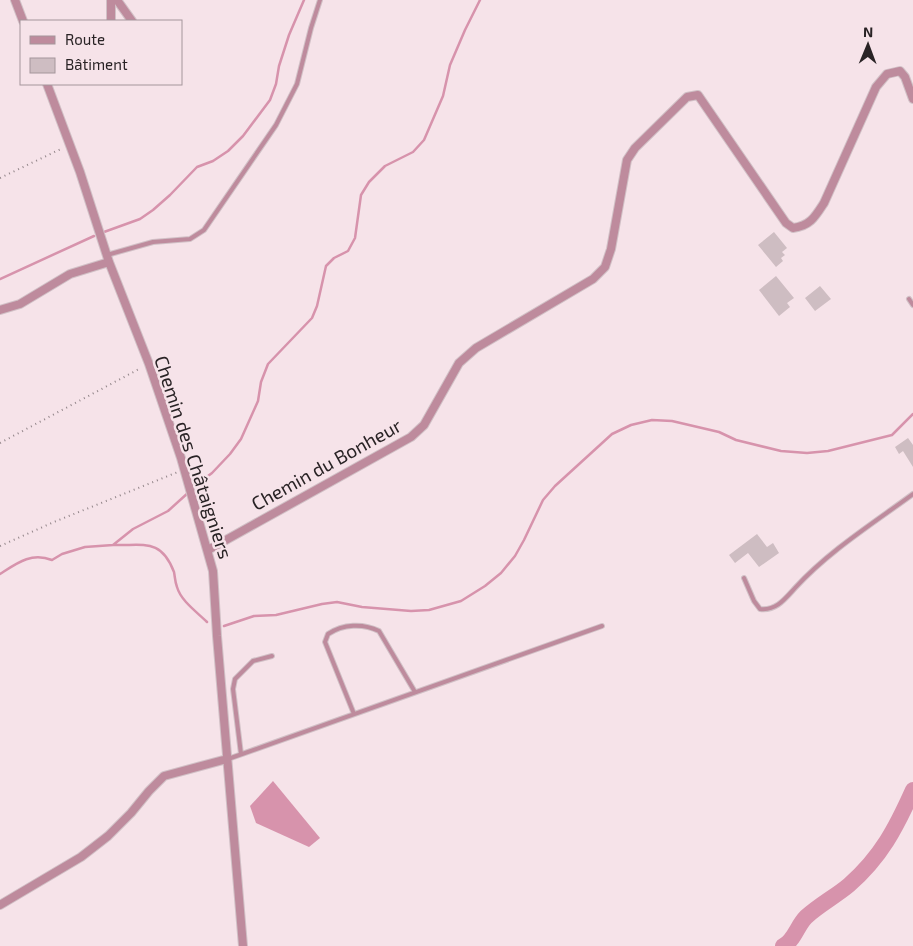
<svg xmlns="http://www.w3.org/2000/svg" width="913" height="946" viewBox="0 0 913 946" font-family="'Exo 2',sans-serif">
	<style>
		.water { fill: #d793ac }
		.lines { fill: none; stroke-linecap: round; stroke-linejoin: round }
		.stream { stroke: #d793ac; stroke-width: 2.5 }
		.river { stroke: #d793ac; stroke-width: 16 }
		.building { fill: #cebdc2 }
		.lane-casing { stroke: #d1c0c6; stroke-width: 6 }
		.street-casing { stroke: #d1c0c6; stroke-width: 10 }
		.path { stroke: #93868a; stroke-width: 2; stroke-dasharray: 1 4; stroke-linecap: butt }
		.lane { stroke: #be8b9d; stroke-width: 4 }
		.street { stroke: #be8b9d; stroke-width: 8 }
		.labels { text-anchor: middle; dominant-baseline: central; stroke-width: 5; stroke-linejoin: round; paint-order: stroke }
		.street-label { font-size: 19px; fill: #292325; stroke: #f6e3e9 }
	</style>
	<rect width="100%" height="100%" fill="#f6e3e9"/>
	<path class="water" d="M 273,781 L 320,838 L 309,847 L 256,823 L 250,806 Z"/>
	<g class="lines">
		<path class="stream" d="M 104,232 L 140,219 L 153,210 L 170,195 L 197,167 L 213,161 L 228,151 L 243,136 L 270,100 L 276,84 L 279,66 L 289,35 L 304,0
			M 0,279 L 94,236
			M 192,488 L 212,473 L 230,454 L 241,439 L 258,401 L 261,382 L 268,364 L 312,318 L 317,306 L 326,266 L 334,258 L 348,251 L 355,238 L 361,195 L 369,182 L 385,166 L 413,152 L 424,140 L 443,96 L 450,65 L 465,30 L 480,0
			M 114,545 C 144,546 161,538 174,572 C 175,577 175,582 177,587 C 181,601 197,612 207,622
			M 0,574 C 17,563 31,552 52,560 L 62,554 L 85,547 L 113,545 L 133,529 L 168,511 L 189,492
			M 224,626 L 254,616 L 276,615 L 322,604 L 337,602 L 362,607 L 411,611 L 429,610 L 461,601 L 485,586 L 501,573 L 515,556 L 524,540 L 543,500 L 555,486 L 612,434 L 631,425 L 652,420 L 672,421 L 719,432 L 736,440 L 781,451 L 807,453 L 828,451 L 892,435 L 913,414"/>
		<path class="river" d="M 783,946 C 794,941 797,926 806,917 C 819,905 836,896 849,885 C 881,857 896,828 913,790"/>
	</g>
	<path class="building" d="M 774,232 L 787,248 L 782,252 L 785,255 L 781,258 L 783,261 L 776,267 L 758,245 Z
		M 776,276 L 794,298 L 787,303 L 790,307 L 779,316 L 759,290 Z
		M 820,286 L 831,299 L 815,311 L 805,298 Z
		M 908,438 L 913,445 L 913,467 L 903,451 L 899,454 L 895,447 Z
		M 757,534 L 767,547 L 773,543 L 779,553 L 759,567 L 748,553 L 735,563 L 729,555 Z"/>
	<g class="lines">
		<g class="lane-casing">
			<path id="lane" d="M 107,255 L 153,242 L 190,239 L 204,230 L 276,125 L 297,84 L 311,28 L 320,0
				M 909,299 L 913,305
				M 744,578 L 754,601 L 760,609 C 776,611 785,599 795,588 C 829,551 872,524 913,494
				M 354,714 L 325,642 L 328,634 C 343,624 363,623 379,631 L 415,692
				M 241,754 L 233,689 L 235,679 L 253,661 L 272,656
				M 228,759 L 602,626"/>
		</g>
		<g class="street-casing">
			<path id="street" d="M 15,0 L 23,21
				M 117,0 L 132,21
				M 111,21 L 111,0
				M 47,84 L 80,172 L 109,262 L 149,364 L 181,458 L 213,571 L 217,636 L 243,946
				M 0,310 L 20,304 L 70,274 L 109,262
				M 208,550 L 411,437 L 424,425 L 459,363 L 476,348 L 593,279 L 605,267 L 611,249 L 627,160 L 635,148 L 687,97 L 698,95 L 786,223 L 793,228 C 810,226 815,217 824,203 L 876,87 L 887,74 L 900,71 L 905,77 L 913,99
				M 0,905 L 81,857 L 108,836 L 131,813 L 149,791 L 164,776 L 227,759"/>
		</g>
		<path class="path" d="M 0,178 L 63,148
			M 0,443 L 141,368
			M 0,546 L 54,522 L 178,472"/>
		<use href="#lane" class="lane"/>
		<use href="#street" class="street"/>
	</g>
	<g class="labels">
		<g class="street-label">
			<text transform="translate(194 457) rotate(72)">Chemin des Châtaigniers</text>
			<text transform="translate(326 464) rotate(-29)">Chemin du Bonheur</text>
		</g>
	</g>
	<rect x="20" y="20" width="162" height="65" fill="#f6e3e9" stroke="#a4969b"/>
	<rect x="30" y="36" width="25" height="8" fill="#be8b9d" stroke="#a4969b"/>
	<text x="65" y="45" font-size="15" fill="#292325">Route</text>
	<rect x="30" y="58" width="25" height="15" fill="#cebdc2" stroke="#a4969b"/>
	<text x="65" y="70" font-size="15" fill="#292325">Bâtiment</text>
	<g transform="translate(868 45) rotate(1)" stroke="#f6e3e9" stroke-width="4" paint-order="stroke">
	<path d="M0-4L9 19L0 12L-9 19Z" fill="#292325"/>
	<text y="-8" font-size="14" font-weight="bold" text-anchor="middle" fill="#292325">N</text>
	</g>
</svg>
